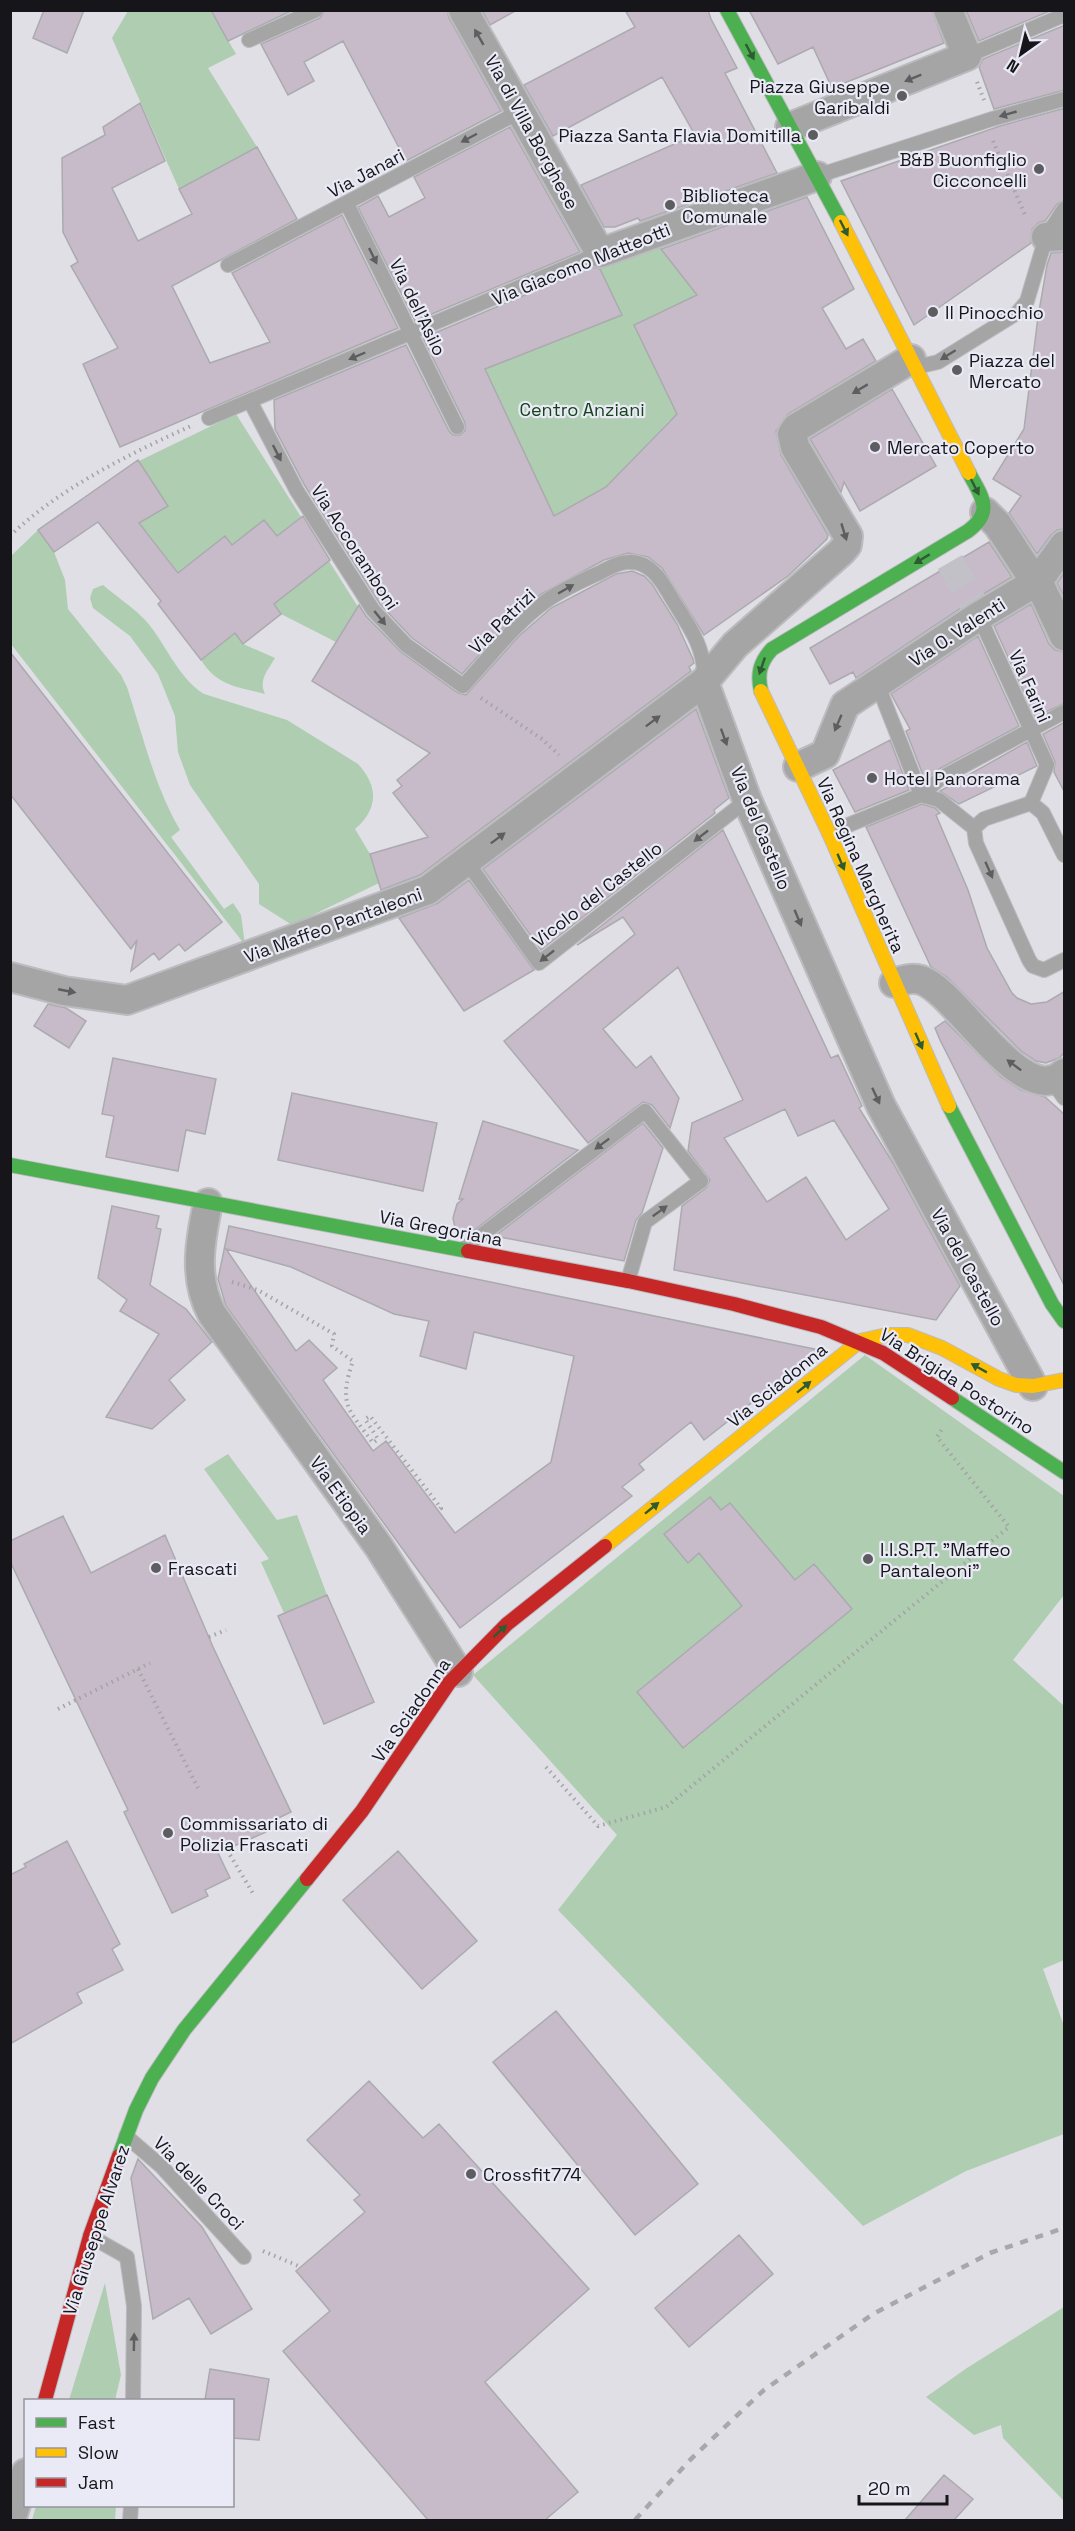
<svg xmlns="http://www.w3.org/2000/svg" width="1075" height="2531" viewBox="0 0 1075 2531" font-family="'Space Grotesk',sans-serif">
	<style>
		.green { fill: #aecdb1; fill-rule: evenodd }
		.building { fill: #c7bbca; stroke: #abaaae; stroke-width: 1.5; fill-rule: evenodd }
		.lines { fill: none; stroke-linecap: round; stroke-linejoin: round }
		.street-tunnel { stroke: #c1c1c7; stroke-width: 28; stroke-dasharray: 28 14; stroke-linecap: butt }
		.lane-casing { stroke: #bcbcc0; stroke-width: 16 }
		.street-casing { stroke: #bcbcc0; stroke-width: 32 }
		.fast-casing { stroke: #bcbcc0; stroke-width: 16 }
		.slow-casing { stroke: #bcbcc0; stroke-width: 16 }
		.jam-casing { stroke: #bcbcc0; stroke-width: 16 }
		.path { stroke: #a4a3a6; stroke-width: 4; stroke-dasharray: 1.5 4.5; stroke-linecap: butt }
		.lane { stroke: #a6a5a6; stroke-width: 14 }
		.street { stroke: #a6a5a6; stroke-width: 28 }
		.fast { stroke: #4caf50; stroke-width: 14 }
		.slow { stroke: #ffc107; stroke-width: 14 }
		.jam { stroke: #c62828; stroke-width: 14 }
		.rail { stroke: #a8a8ab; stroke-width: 4.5; stroke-dasharray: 8 8; stroke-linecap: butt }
		.oneway { fill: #5e5e60 }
		.oneway2 { fill: #2e5b32 }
		.poi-dot { fill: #5c5c61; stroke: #e9eaf5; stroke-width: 2 }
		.labels { text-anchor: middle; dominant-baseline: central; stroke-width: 4.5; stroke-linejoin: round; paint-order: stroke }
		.poi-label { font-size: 18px; fill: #16161a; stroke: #e9eaf5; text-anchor: start }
		.street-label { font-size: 18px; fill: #16161a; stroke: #e9eaf5 }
		.park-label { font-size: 18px; fill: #134318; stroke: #e9eaf5 }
	</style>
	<rect width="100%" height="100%" fill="#dfdfe5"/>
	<path class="green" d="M 128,11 L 211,11 L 236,54 L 208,68 L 257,147 L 179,189 L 112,38 Z
		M 658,244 L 697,295 L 721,382 L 669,421 L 606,487 L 554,516 L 479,371 L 622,315 L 599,267 Z
		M 236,414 L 358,607 L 336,642 L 281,614 L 274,604 L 277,536 L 264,520 L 185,581 L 147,532 L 137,525 L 167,506 L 139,461 Z
		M 38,530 L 54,552 L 65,580 L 68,609 L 121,675 L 127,687 C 143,736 154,785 180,830 L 171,837 L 224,909 L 233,903 L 241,915 L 245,945 L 11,644 L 11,556 Z
		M 103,585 C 117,597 134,608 146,621 C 167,645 177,677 204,694 L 287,720 L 358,764 C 379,787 378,809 355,829 L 370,854 L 379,883 L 292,925 L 259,904 L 259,884 L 190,785 L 178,752 L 175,716 L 158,674 L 130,636 L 93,608 L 90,598 L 93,589 Z
		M 235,633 L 243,644 L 275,658 C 268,670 258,680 265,694 C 238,687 217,686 201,660 Z
		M 865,1355 L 1064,1496 L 1064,1595 L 1013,1660 L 1064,1706 L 1064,1960 L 1043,1969 L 1064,2026 L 1064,2134 L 966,2171 L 863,2226 L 558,1910 L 617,1835 L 473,1675 ZM 709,1497 L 721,1510 L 730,1503 L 773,1554 L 785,1588 L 814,1564 L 852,1609 L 683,1747 L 637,1692 L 720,1624 L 764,1605 L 699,1553 L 688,1563 L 664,1534 Z
		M 228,1454 L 277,1520 L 297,1515 L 327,1595 L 284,1613 L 261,1562 L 269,1559 L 204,1469 Z
		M 105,2283 L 121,2375 L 115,2400 L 69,2400 Z
		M 1064,2307 L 1064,2501 L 1003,2438 L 1001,2425 L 974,2435 L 926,2397 L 967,2368 Z
		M 36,2506 L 116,2506 L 115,2520 L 32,2520 Z"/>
	<path class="building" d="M 44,10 L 84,10 L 67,53 L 33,38 Z
		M 211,10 L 293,10 L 228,41 Z
		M 325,10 L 447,10 L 449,18 L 501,111 L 406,161 L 343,41 L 304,62 L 314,81 L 288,95 L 261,44 L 320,18 Z
		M 482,10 L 517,10 L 490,25 Z
		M 625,10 L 708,10 L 711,19 L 737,68 L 725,73 L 777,173 L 640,221 L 638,218 L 615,227 L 604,227 L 581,185 L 695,135 L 662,77 L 553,136 L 524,85 L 635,27 Z
		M 749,10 L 932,10 L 944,43 L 832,88 L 813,47 L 778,64 Z
		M 966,10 L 1052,10 L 979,41 Z
		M 1065,25 L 1065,90 L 994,109 L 979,67 L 983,59 Z
		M 140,103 L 165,161 L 112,188 L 138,241 L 192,214 L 179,189 L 257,147 L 297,219 L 172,286 L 210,363 L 270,342 L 232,273 L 342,215 L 398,328 L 120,447 L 83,364 L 118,348 L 71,266 L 78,262 L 63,232 L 62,158 L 105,135 L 103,127 Z
		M 1065,108 L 1065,200 L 1057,204 L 1046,220 L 1038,223 L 1032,229 L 1031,243 L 914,325 L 841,181 L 1000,126 Z
		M 510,127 L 580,252 L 415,321 L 358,207 L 378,196 L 389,217 L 425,198 L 414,177 Z
		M 807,197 L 854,289 L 822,308 L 846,349 L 863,339 L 876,361 L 788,414 L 776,431 L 781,455 L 828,535 L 827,539 L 788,576 L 704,635 L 662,568 L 648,557 L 628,553 L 604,560 L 541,594 L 507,624 L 462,674 L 412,638 L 380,604 L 305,486 L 275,429 L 274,400 L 406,345 L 449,431 L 453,435 L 460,435 L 465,431 L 465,423 L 423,338 L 591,267 L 600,269 L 622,315 L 485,369 L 554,516 L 606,487 L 677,414 L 634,325 L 697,295 L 661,249 Z
		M 1065,252 L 1065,529 L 1057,530 L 1051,535 L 1037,554 L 1009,513 L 1021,496 L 993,479 L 1024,429 L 1038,317 L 1047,265 L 1051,253 Z
		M 892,389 L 936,466 L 860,511 L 844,482 L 841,492 L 810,439 Z
		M 138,460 L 168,506 L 139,523 L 178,573 L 225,536 L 232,545 L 264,520 L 277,536 L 303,516 L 330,560 L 274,604 L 281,614 L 243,644 L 235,633 L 201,660 L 158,604 L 161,601 L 98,522 L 54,552 L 38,530 Z
		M 989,542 L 1012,577 L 970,602 L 856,678 L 853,672 L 830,684 L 810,648 Z
		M 632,571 L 644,576 L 652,584 L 677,624 L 693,659 L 694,663 L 689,667 L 691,671 L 420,875 L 381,890 L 370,854 L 428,837 L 393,793 L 402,786 L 397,780 L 430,753 L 312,681 L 359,605 L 366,616 L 401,652 L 458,693 L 466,695 L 519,636 L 551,608 L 616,574 Z
		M 1065,572 L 1065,598 L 1057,583 Z
		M 1031,604 L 1049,644 L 1055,650 L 1065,652 L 1065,703 L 1035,717 L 994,626 Z
		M 978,636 L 1019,726 L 937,770 L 925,780 L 906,731 L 910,729 L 891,694 Z
		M 10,652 L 222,922 L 185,951 L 179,944 L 159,960 L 154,953 L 131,971 L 137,940 L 131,949 L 10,794 Z
		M 696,709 L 729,798 L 714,810 L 715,813 L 541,950 L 483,869 Z
		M 1065,722 L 1065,793 L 1054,772 L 1055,762 L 1043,734 Z
		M 890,740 L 909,790 L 855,812 L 833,770 Z
		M 1027,742 L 1037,766 L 959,804 L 940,791 Z
		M 922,804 L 935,808 L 940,813 L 936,815 L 968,890 L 987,948 L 1012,993 L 1017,998 L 1031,1004 L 1047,1002 L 1065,991 L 1065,1052 L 1059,1058 L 1046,1063 L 1036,1061 L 1021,1051 L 947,977 L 931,967 L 866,827 Z
		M 723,830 L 831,1058 L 838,1055 L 862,1106 L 859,1108 L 893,1163 L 960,1286 L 936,1320 L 674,1270 L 682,1206 L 706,1188 L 710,1180 L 688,1151 L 692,1123 L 743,1100 L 678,967 L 603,1029 L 636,1068 L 651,1056 L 679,1098 L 670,1128 L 652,1105 L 643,1102 L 588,1143 L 504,1041 L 635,934 L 623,917 L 577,945 ZM 785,1109 L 798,1136 L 834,1120 L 889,1209 L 846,1240 L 806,1177 L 767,1202 L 724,1138 Z
		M 469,880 L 534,970 L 464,1011 L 399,918 L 438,903 Z
		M 48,1004 L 66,1008 L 86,1021 L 69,1048 L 34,1026 Z
		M 945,1021 L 1001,1077 L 1021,1090 L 1045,1097 L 1065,1115 L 1065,1287 L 940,1040 L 935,1028 Z
		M 113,1058 L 216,1079 L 205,1134 L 186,1130 L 178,1171 L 106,1157 L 114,1116 L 102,1114 Z
		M 292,1093 L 437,1123 L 423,1191 L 278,1160 Z
		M 483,1121 L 578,1150 L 472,1232 L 455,1228 L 453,1218 L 457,1204 L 463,1199 L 459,1199 Z
		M 643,1123 L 663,1148 L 642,1213 L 636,1220 L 624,1261 L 495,1236 Z
		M 112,1206 L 159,1216 L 156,1228 L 161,1229 L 150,1285 L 186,1309 L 212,1342 L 169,1380 L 185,1400 L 152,1429 L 106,1417 L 159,1334 L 120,1311 L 127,1300 L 98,1278 Z
		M 229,1226 L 437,1271 L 819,1350 L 704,1440 L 691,1422 L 639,1464 L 644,1470 L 622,1487 L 632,1496 L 460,1628 L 226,1306 L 218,1279 ZM 226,1249 L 291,1267 L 394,1314 L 429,1321 L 420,1356 L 466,1369 L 474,1332 L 574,1356 L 551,1462 L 455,1533 L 386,1441 L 373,1451 L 323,1380 L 337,1368 L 309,1340 L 296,1351 Z
		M 710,1497 L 721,1510 L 730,1503 L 795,1580 L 814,1564 L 852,1609 L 683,1748 L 637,1692 L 742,1606 L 699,1553 L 688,1563 L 664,1534 Z
		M 63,1516 L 91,1573 L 165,1535 L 213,1647 L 291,1812 L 264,1825 L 266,1832 L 218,1853 L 230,1878 L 205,1890 L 208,1896 L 172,1913 L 124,1812 L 128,1810 L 10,1561 L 10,1541 Z
		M 327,1595 L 374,1702 L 324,1724 L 278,1616 Z
		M 67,1841 L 120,1944 L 112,1949 L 123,1970 L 77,1993 L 82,2003 L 10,2044 L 10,1875 L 26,1867 L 24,1864 Z
		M 398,1851 L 477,1941 L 422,1989 L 343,1900 Z
		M 556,2011 L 698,2184 L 635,2235 L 493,2062 Z
		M 369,2081 L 423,2138 L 439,2124 L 589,2289 L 485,2382 L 578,2492 L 545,2520 L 428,2520 L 283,2351 L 330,2311 L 296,2271 L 365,2212 L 354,2200 L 360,2195 L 307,2140 Z
		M 138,2159 L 202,2227 L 252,2309 L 211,2334 L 189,2298 L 153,2319 L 131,2178 Z
		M 739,2235 L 773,2274 L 689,2347 L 655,2308 Z
		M 210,2369 L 269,2379 L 259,2440 L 232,2438 L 232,2400 L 205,2400 Z
		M 944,2475 L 973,2499 L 954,2520 L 905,2520 Z"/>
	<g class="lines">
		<path class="street-tunnel" d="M 950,562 L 976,608"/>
		<g class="lane-casing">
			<path id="lane" d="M 249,40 L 316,10
				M 967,56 L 1064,15
				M 817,176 L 992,119 L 1064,99
				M 347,204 L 457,427
				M 228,265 L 521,111
				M 915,361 L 925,365 L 938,362 L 1017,313 L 1023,306 L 1027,301 L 1046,237 L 1064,209
				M 250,401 L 297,491 L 373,610 L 406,645 L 463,686 C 489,658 515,623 546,601 C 563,589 581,581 599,573 C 611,567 624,559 638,563 C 656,568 665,587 674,602 C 689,626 705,648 704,677
				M 209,418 L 600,253
				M 979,616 L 1047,765 L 1031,803
				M 877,683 L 921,795 L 941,778 L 1064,712
				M 829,833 L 921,795 L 939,800 L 974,828
				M 1064,855 L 1043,813 L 1031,803 L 984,819 L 974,828 L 976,843 L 1029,960 L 1033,966 L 1044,970 L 1064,960
				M 467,862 L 539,963 L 747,800
				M 1052,1081 L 1064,1098
				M 466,1247 L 645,1111 L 701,1181 L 645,1222 L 628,1281
				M 126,2136 L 162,2167 L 244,2257
				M 90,2236 L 127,2257 L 134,2306 L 133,2400
				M 130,2520 L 131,2506"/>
		</g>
		<g class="street-casing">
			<path id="street" d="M 463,10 L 600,253 L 817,176
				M 790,127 L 967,56 L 948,10
				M 1046,237 L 1064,236
				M 985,512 L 998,525 L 1026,568 L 1038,581 L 1064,636
				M 704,682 L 747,800 L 881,1106 L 1033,1386
				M 798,767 L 825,754 L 845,705 L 979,616 L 1038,581 L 1064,545
				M 10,977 L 64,991 L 127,1000 L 428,890 L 704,682 L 735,645 L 841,552 L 847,545 L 848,536 L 795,447 L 792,434 L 796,428 L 911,359
				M 894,983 C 903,980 912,977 921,980 C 957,991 1023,1112 1064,1073
				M 208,1203 C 200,1241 193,1278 212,1314 L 379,1547 L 458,1672
				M 11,2520 L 26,2473"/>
		</g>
		<g class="fast-casing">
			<path id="fast" d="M 727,10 L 841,222
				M 761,691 C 757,674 760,662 772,649 L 968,531 C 995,511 981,496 969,473
				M 949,1106 L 1052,1304 L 1064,1321
				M 10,1165 L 468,1251
				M 952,1398 L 1064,1472
				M 119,2156 L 136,2110 L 152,2078 L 184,2030 L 307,1879"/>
		</g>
		<g class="slow-casing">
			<path id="slow" d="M 841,222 L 969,473
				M 761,691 L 829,833 L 949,1106
				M 605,1546 L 860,1341 L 887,1335 L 908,1335 L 942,1348 L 999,1379 L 1016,1385 L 1033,1386 L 1064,1380"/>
		</g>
		<g class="jam-casing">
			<path id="jam" d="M 468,1251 L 628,1281 L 734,1304 L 821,1327 L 883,1353 L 952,1398
				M 307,1879 L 362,1811 L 449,1683 L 507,1624 L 605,1546
				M 45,2400 L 90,2236 L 119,2156"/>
		</g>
		<path class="path" d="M 977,82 L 984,100
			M 993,141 L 1026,217
			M 10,536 C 58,489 131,453 191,426
			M 481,698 L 542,739 L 559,755
			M 232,1282 L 258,1290 L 334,1334 L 332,1346 L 353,1361 C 338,1404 348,1409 373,1443 L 378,1439 L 365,1419 L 370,1416 L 441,1508 L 438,1511
			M 209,1637 L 226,1630
			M 138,1669 L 198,1788
			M 58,1709 L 150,1663
			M 546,1767 L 598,1826 L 666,1807 L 1009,1527 L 937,1437 L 942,1429
			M 227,1850 L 254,1895
			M 263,2251 L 301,2267"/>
		<use href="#lane" class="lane"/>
		<use href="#street" class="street"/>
		<use href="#fast" class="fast"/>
		<use href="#slow" class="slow"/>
		<use href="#jam" class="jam"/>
		<path class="rail" d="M 635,2520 L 690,2460 L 764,2390 L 873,2314 L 990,2253 L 1064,2228"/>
	</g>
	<defs><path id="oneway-solid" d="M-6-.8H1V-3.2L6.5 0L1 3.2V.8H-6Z" transform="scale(1.5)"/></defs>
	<g class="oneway">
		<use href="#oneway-solid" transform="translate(479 37) rotate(-120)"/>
		<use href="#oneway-solid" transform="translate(913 78) rotate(158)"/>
		<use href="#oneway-solid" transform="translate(1008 114) rotate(164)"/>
		<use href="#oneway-solid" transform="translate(469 138) rotate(152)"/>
		<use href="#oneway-solid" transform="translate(373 256) rotate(64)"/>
		<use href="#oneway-solid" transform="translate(948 355) rotate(148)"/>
		<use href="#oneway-solid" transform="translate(357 356) rotate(157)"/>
		<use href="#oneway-solid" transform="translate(860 389) rotate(149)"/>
		<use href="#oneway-solid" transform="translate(277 453) rotate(63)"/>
		<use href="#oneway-solid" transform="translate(844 532) rotate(73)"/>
		<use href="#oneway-solid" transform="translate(566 589) rotate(-30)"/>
		<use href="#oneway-solid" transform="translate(380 618) rotate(51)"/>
		<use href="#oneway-solid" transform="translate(653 721) rotate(-37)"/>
		<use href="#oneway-solid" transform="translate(838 723) rotate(113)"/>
		<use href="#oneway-solid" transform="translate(724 737) rotate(70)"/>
		<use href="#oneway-solid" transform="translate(701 836) rotate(142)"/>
		<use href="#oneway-solid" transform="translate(498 838) rotate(-37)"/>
		<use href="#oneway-solid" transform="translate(989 870) rotate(66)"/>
		<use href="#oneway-solid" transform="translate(798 918) rotate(67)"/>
		<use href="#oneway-solid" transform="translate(547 956) rotate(142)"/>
		<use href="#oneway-solid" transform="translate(67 991) rotate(11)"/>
		<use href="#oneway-solid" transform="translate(1014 1065) rotate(-143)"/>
		<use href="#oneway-solid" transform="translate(876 1096) rotate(65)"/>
		<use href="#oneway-solid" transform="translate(602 1144) rotate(143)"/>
		<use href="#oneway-solid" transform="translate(660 1211) rotate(-36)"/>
		<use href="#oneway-solid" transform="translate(134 2342) rotate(-89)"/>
	</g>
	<g class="oneway2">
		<use href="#oneway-solid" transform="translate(750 52) rotate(62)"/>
		<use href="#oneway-solid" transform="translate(844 228) rotate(63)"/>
		<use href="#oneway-solid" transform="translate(975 487) rotate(63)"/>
		<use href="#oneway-solid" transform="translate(922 559) rotate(149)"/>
		<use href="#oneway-solid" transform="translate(762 666) rotate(109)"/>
		<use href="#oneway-solid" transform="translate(841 862) rotate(67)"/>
		<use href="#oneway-solid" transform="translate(919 1041) rotate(66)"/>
		<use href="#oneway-solid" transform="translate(979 1368) rotate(-151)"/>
		<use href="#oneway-solid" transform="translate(804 1387) rotate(-39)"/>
		<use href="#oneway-solid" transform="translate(652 1508) rotate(-39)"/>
		<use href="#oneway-solid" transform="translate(500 1631) rotate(-42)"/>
	</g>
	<g class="poi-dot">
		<circle cx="902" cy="96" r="6"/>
		<circle cx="813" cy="135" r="6"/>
		<circle cx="1039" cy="169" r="6"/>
		<circle cx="670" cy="205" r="6"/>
		<circle cx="933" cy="312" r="6"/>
		<circle cx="957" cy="370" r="6"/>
		<circle cx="875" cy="447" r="6"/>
		<circle cx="872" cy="778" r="6"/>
		<circle cx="868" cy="1559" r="6"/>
		<circle cx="156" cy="1568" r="6"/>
		<circle cx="168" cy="1833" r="6"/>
		<circle cx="471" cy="2174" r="6"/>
	</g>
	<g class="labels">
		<g class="poi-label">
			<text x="890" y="86" text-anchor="end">Piazza Giuseppe<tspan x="890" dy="21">Garibaldi</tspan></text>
			<text x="801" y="135" text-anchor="end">Piazza Santa Flavia Domitilla</text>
			<text x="1027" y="159" text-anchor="end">B&amp;B Buonfiglio<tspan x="1027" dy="21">Cicconcelli</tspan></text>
			<text x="682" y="195">Biblioteca<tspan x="682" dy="21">Comunale</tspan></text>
			<text x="945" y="312">Il Pinocchio</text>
			<text x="969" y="360">Piazza del<tspan x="969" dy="21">Mercato</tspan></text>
			<text x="887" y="447">Mercato Coperto</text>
			<text x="884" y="778">Hotel Panorama</text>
			<text x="880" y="1549">I.I.S.P.T. "Maffeo<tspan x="880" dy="21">Pantaleoni"</tspan></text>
			<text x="168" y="1568">Frascati</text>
			<text x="180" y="1823">Commissariato di<tspan x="180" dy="21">Polizia Frascati</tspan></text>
			<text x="483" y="2174">Crossfit774</text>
		</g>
		<g class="street-label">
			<text transform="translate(532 132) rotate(61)">Via di Villa Borghese</text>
			<text transform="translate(366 173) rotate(-28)">Via Janari</text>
			<text transform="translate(581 264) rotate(-22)">Via Giacomo Matteotti</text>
			<text transform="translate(418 307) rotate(64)">Via dell'Asilo</text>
			<text transform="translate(355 547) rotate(57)">Via Accoramboni</text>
			<text transform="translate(502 621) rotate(-44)">Via Patrizi</text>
			<text transform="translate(957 632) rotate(-33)">Via O. Valenti</text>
			<text transform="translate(1030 686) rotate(66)">Via Farini</text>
			<text transform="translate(761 828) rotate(68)">Via del Castello</text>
			<text transform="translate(861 865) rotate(66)">Via Regina Margherita</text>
			<text transform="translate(597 894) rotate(-38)">Vicolo del Castello</text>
			<text transform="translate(333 925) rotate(-20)">Via Maffeo Pantaleoni</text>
			<text transform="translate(441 1228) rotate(11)">Via Gregoriana</text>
			<text transform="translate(968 1267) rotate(61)">Via del Castello</text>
			<text transform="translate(957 1381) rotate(33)">Via Brigida Postorino</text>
			<text transform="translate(777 1385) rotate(-39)">Via Sciadonna</text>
			<text transform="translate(341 1495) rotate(54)">Via Etiopia</text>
			<text transform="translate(411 1710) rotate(-55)">Via Sciadonna</text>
			<text transform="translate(199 2183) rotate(46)">Via delle Croci</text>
			<text transform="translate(96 2230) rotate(-72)">Via Giuseppe Alvarez</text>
		</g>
		<g class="park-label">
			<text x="582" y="409">Centro Anziani</text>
		</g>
	</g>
	<rect width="1075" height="2531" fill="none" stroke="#16161a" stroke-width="24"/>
	<rect x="24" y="2399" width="210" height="108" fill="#e9eaf5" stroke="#95959d" stroke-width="1.5"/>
	<rect x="36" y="2418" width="30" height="9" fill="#4caf50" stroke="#95959d" stroke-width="1.5"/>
	<text x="78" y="2429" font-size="18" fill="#16161a">Fast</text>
	<rect x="36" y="2448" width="30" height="9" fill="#ffc107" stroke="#95959d" stroke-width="1.5"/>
	<text x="78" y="2459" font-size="18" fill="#16161a">Slow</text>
	<rect x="36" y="2478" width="30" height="9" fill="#c62828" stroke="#95959d" stroke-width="1.5"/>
	<text x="78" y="2489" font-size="18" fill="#16161a">Jam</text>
	<g transform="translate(1021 54) rotate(214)" stroke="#e9eaf5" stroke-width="4.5" paint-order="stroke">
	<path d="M0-4.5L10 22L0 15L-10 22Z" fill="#16161a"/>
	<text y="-9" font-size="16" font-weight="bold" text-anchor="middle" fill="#16161a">N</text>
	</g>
	<path d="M859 2495v9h88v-9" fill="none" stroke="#16161a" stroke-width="3"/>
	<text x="868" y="2495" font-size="18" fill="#16161a" stroke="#e9eaf5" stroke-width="4.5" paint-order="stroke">20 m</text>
</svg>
